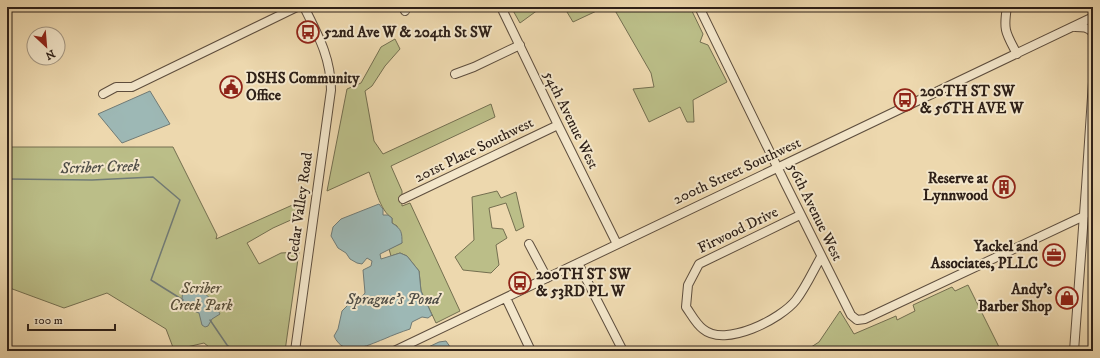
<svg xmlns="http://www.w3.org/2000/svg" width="1100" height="358" viewBox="0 0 1100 358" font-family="'IM FELL DW Pica',serif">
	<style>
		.green { fill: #bbbe88; stroke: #746f50 }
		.water { fill: #9db8b5; stroke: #717b76 }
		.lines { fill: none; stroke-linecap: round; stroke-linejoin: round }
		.stream { stroke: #717b76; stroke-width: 1.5 }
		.minor-casing { stroke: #5e4e3e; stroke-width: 10 }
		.minor { stroke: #f3e6ca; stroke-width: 8 }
		.labels { text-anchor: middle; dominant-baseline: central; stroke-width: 4; stroke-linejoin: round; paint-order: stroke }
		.poi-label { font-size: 15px; font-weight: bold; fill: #2e2018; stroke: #f3e6ca; text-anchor: start }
		.street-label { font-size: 15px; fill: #2e2018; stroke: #f3e6ca }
		.park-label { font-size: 15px; font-style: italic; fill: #584f3a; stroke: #f3e6ca }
		.water-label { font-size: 16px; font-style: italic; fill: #4f4e47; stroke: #f3e6ca }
	</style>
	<rect width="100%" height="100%" fill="#edd8ae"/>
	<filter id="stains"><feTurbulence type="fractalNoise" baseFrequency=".005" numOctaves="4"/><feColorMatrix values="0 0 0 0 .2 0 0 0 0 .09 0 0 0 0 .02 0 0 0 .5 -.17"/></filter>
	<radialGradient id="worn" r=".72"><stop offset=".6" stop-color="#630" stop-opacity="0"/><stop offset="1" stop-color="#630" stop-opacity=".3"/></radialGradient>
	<path class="green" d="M 511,7 L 542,7 L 520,23 Z
		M 564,7 L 605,7 L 573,22 Z
		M 613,7 L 690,7 L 703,34 L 700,42 L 708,45 L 727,82 L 693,100 L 694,122 L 687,122 L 680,107 L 649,122 L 633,89 L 654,87 L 651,73 Z
		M 395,39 L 400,49 L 385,66 L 372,86 L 365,91 L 374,141 L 383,154 L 491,104 L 495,117 L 391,166 L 402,191 L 402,206 L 410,203 L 460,311 L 436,323 L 421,291 L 419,271 L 407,256 L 400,253 L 391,256 L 389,249 L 402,243 L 397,226 L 392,223 L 392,218 C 380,211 374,185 369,172 L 327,191 L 347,89 L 361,83 L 381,47 Z
		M 7,147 L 173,147 L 217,235 L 216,239 L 306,199 L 302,215 L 273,228 L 247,243 L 259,264 L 281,253 L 299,252 L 285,351 L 214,351 L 204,343 L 174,350 L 166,329 L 107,293 L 64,308 L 7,287 Z
		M 497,191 L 501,198 L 516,192 L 524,227 L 516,231 L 506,203 L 489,208 L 492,228 L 503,229 L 507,238 L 496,245 L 499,265 L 491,273 L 463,270 L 455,257 L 474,240 L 472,197 Z
		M 968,285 L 1000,349 L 997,351 L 805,351 L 819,342 L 840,311 L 854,334 L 896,316 L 897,320 L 915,311 L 913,305 L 952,287 L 955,291 Z"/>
	<path class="water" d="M 150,91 L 170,124 L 122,143 L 98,114 Z
		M 379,204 L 383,209 L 383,215 L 388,215 L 392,218 L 392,223 C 402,229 402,233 402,243 L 380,254 L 381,259 L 400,253 L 407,256 L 419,271 L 421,291 L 432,315 L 428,318 L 422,317 L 412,322 L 410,329 C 401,332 393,335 384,339 C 366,346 344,358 334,336 L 338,329 L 342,311 L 349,304 L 359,300 L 365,293 L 363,270 L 371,266 L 372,261 L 367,258 L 362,264 L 357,263 L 350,259 L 346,253 L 338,248 L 331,236 L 333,227 L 341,219 Z
		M 183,286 L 202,291 L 213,301 L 220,314 L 212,319 L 208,326 L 205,327 L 202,325 L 199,313 L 184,307 L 182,299 Z
		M 446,341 L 453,351 L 420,351 L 439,342 Z"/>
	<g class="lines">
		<path class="stream" d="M 7,179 L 92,180 L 153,177 L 180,200 L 151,280 L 183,300
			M 210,320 L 227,345 L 235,351"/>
		<g class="minor-casing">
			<path id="minor" d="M 403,7 L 405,11
				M 501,7 L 558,125 L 617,244
				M 699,7 L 785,183 L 851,315 L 857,320 L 865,319 L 899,303 L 1084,216
				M 1007,7 C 1003,31 1006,33 1017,54
				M 1075,27 C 1083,27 1088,27 1093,33
				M 455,74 L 474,67 L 520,45
				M 103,94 L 116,87 L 132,87 L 297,7
				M 403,199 L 558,125
				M 800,215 L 699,264 L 688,285 L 686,307 C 691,314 696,324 703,329 C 725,348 781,319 796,300 C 806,287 813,271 821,257
				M 529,244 L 547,278
				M 578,263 L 623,351
				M 506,298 L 531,351
				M 295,351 L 331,90 C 331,58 318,35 304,7
				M 394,351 L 1093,17
				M 1074,351 L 1086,187 L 1093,82"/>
		</g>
		<use href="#minor" class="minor"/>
	</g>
	<defs>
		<g id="bus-ring" transform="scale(1.15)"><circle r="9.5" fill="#f3e6ca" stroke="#8f2418" stroke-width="1.5"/><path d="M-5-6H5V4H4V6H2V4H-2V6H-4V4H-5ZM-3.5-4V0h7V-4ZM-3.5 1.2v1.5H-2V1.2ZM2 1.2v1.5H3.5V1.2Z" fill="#8f2418"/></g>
		<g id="civic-ring" transform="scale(1.15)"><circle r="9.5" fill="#f3e6ca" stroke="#8f2418" stroke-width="1.5"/><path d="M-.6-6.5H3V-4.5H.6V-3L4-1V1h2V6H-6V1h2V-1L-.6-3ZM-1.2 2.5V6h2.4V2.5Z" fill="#8f2418"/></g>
		<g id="building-ring" transform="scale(1.15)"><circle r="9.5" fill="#f3e6ca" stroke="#8f2418" stroke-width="1.5"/><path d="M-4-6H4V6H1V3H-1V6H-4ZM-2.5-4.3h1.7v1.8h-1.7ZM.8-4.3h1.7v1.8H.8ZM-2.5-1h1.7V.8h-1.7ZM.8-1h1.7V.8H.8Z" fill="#8f2418"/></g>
		<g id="office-ring" transform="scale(1.15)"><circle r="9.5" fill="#f3e6ca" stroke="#8f2418" stroke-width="1.5"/><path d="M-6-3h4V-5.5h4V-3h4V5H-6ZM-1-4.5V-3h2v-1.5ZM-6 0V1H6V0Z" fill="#8f2418"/></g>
		<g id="shop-ring" transform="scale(1.15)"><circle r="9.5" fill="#f3e6ca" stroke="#8f2418" stroke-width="1.5"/><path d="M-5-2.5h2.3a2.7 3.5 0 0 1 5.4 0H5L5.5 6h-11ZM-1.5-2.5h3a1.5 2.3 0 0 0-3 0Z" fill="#8f2418"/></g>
	</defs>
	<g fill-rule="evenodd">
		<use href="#bus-ring" x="308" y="32"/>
		<use href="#civic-ring" x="231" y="87"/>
		<use href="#bus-ring" x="905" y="100"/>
		<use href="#building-ring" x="1004" y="187"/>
		<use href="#office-ring" x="1054" y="255"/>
		<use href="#bus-ring" x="520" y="283"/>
		<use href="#shop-ring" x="1067" y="298"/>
	</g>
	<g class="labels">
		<g class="poi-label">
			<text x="324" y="32">52nd Ave W &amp; 204th St SW</text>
			<text x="246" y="78">DSHS Community<tspan x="246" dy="17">Office</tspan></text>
			<text x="920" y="91">200TH ST SW<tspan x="920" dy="17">&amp; 56TH AVE W</tspan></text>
			<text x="988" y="178" text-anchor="end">Reserve at<tspan x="988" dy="17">Lynnwood</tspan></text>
			<text x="1038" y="246" text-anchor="end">Yackel and<tspan x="1038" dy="17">Associates, PLLC</tspan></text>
			<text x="536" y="274">200TH ST SW<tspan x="536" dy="17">&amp; 53RD PL W</tspan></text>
			<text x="1052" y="289" text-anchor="end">Andy's<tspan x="1052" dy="17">Barber Shop</tspan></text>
		</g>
		<g class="street-label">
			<text transform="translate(571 120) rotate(64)">54th Avenue West</text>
			<text transform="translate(474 150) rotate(-26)">201st Place Southwest</text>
			<text transform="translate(737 171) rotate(-25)">200th Street Southwest</text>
			<text transform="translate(300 207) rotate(-82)">Cedar Valley Road</text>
			<text transform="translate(815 212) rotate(64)">56th Avenue West</text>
			<text transform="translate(738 230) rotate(-26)">Firwood Drive</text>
		</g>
		<g class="park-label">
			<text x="201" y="288">Scriber<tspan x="201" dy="17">Creek Park</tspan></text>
		</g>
		<g class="water-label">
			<text transform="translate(100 167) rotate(-2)">Scriber Creek</text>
			<text x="393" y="299">Sprague's Pond</text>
		</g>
	</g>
	<rect width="1100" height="358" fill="none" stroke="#edd8ae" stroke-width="24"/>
	<rect x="8" y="8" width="1084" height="342" fill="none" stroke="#2e2018" stroke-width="2"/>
	<rect x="12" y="12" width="1076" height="334" fill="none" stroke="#2e2018"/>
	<g transform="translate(46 46) rotate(154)"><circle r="19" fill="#f3e6ca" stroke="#a49783"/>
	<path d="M0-3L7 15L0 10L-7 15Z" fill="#8f2418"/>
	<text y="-6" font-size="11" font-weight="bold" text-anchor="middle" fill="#2e2018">N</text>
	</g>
	<path d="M28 324v6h87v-6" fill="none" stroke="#2e2018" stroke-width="2"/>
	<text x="34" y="324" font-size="12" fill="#2e2018" stroke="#f3e6ca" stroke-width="3" paint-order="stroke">100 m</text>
	<rect width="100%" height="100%" filter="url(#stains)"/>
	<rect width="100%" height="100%" fill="url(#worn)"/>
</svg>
